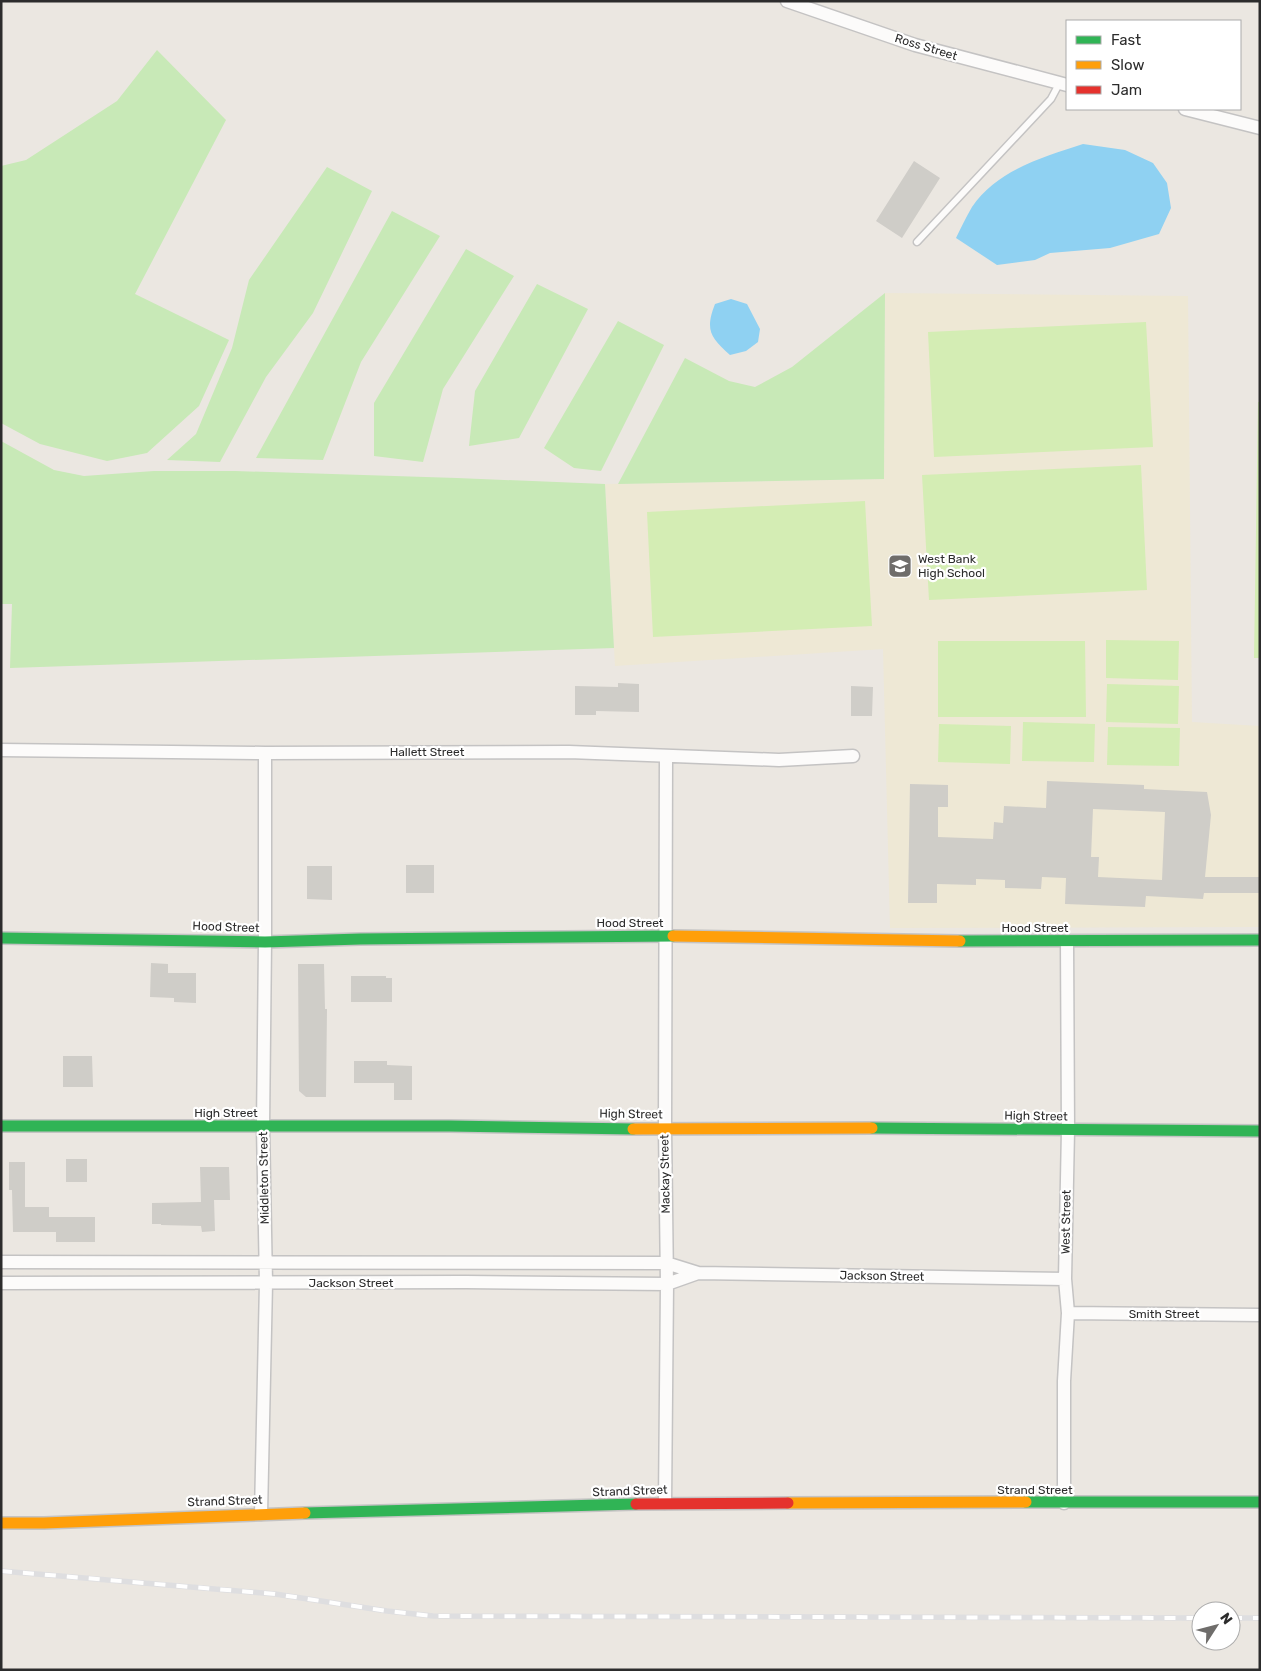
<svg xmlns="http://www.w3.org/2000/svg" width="1261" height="1671" viewBox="0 0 1261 1671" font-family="Rubik,sans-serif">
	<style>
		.education { fill: #eee8d5 }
		.green { fill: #c8e9b7 }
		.pitch { fill: #d4edb4 }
		.water { fill: #8fd1f2 }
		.building { fill: #cfcdc8; fill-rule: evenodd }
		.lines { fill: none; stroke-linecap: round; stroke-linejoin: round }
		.lane-casing { stroke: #c4c3c3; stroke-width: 9 }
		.street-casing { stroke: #c4c3c3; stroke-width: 15 }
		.fast-casing { stroke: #c4c3c3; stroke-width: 14 }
		.slow-casing { stroke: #c4c3c3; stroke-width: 14 }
		.jam-casing { stroke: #c4c3c3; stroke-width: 14 }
		.lane { stroke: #fcfbfa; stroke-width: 6 }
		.street { stroke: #fcfbfa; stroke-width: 12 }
		.fast { stroke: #30b455; stroke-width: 11 }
		.slow { stroke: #ff9f0a; stroke-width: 11 }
		.jam { stroke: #e5322d; stroke-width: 11 }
		.rail-casing { stroke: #dedee0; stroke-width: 5.5 }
		.rail { stroke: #fff; stroke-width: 4; stroke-dasharray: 11; stroke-linecap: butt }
		.labels { text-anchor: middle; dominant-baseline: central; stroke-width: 4.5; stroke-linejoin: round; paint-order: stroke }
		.street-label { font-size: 12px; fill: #2c2c2c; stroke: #fff }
		.poi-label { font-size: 12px; fill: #2c2c2c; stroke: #fff; text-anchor: start }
	</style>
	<rect width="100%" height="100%" fill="#ebe7e1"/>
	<path class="education" d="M 885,293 L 1188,296 L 1192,722 L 1260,726 L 1260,927 L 890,928 L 883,649 L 615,666 L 605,484 L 884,479 Z"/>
	<path class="green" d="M 157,50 L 226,120 L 135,294 L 229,340 L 199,406 L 147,453 L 107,461 L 40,444 L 1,423 L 1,166 L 26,160 L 117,101 Z
		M 327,167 L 372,191 L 313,313 L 266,377 L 220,462 L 167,460 L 196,434 L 232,348 L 249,280 Z
		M 392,211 L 440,236 L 361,362 L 323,460 L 256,458 Z
		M 466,249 L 514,276 L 443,389 L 423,462 L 374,456 L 374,403 Z
		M 537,284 L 588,309 L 519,438 L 469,446 L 475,391 Z
		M 885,293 L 884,479 L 618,484 L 685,358 L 729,381 L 755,387 L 792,367 Z
		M 618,321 L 664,345 L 601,471 L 574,468 L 544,448 Z
		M 1,441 L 54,470 L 84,476 L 154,471 L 235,471 L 457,478 L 605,484 L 614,648 L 10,668 L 12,604 L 1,604 Z"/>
	<path class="pitch" d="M 1146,322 L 1153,447 L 934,457 L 928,332 Z
		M 1258,402 L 1260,402 L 1260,658 L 1254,658 Z
		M 1141,465 L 1147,590 L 929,600 L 922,475 Z
		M 865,501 L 872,626 L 653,637 L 647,512 Z
		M 1106,640 L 1179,641 L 1178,680 L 1106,678 Z
		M 938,641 L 1085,641 L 1086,717 L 938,717 Z
		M 1107,684 L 1179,686 L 1178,724 L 1106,722 Z
		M 1023,722 L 1095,724 L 1094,762 L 1022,761 Z
		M 939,724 L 1011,726 L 1010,764 L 938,762 Z
		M 1108,727 L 1180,728 L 1179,766 L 1107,765 Z"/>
	<path class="water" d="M 1083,144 L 1125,150 L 1153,163 L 1167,183 L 1171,208 L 1159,234 L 1110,248 L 1050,253 L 1035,260 L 997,265 L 956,238 C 961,228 966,217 972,207 C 997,170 1043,157 1083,144 Z
		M 731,299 L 747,304 L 760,329 L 758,342 L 746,351 L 730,355 C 710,337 705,330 715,304 Z"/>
	<path class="building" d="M 914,161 L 940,178 L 902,238 L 876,221 Z
		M 618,683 L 639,684 L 639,712 L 596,711 L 596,715 L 575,715 L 575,686 L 618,687 Z
		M 851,686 L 873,687 L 872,716 L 851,716 Z
		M 1047,781 L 1144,785 L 1144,789 L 1207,792 L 1211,815 L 1205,877 L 1260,877 L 1260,893 L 1204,893 L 1203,899 L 1146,896 L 1145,907 L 1065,904 L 1066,878 L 1042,877 L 1041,889 L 1005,888 L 1005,880 L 976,879 L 976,885 L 937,884 L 937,903 L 908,903 L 910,784 L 948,785 L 948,807 L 938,807 L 938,837 L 993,839 L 994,822 L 1003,823 L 1004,806 L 1046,808 ZM 1093,809 L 1165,812 L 1162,880 L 1098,877 L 1099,857 L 1091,857 Z
		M 406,865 L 434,865 L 434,893 L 406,893 Z
		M 307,866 L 332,866 L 332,900 L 307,899 Z
		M 151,963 L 168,964 L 168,973 L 196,973 L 196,1003 L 174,1002 L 174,998 L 150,997 Z
		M 298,964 L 324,964 L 325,1009 L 327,1009 L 326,1097 L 306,1097 L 299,1091 Z
		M 351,976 L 386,976 L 386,978 L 392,978 L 392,1002 L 351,1002 Z
		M 63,1056 L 92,1056 L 93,1087 L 63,1087 Z
		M 354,1061 L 387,1061 L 387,1065 L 412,1066 L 412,1100 L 394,1100 L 394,1083 L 354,1083 Z
		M 66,1159 L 87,1159 L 87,1182 L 66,1182 Z
		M 9,1162 L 25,1162 L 25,1207 L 49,1207 L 49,1217 L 95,1217 L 95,1242 L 56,1242 L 56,1232 L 13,1232 L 12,1190 L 9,1190 Z
		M 200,1167 L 229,1167 L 230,1200 L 214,1200 L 215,1231 L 202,1232 L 201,1226 L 161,1225 L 161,1224 L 152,1224 L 152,1203 L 201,1202 Z"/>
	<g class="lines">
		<g class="lane-casing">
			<path id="lane" d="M 917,242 L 1051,99 L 1059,84"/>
		</g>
		<g class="street-casing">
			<path id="street" d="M 787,1 L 915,45 L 1067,85
				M 1185,109 L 1260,128
				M 1,750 L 265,753 L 569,752 L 779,760 L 853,756
				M 1,1262 L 666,1263 L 698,1273 L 1065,1279
				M 1,1283 L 466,1282 L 667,1284 L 698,1273
				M 1068,1313 L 1260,1315
				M 665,1503 L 667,1284 L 665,1129 L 666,756
				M 1064,1503 L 1064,1381 L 1068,1313 L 1065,1279 L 1068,1130 L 1067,941
				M 261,1514 L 266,1283 L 263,1127 L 265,942 L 265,753"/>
		</g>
		<g class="fast-casing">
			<path id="fast" d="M 1,938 L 265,942 L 360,939 L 673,936
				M 960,941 L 1260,940
				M 1,1126 L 449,1126 L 633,1129
				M 872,1128 L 1260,1131
				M 1026,1502 L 1260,1502
				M 305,1513 L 636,1504"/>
		</g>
		<g class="slow-casing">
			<path id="slow" d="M 673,936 L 960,941
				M 633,1129 L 872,1128
				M 788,1503 L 1026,1502
				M 1,1523 L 44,1523 L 305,1513"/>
		</g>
		<g class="jam-casing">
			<path id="jam" d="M 636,1504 L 788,1503"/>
		</g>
		<use href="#lane" class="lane"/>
		<use href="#street" class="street"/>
		<use href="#fast" class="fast"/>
		<use href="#slow" class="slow"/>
		<use href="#jam" class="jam"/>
		<g class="rail-casing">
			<path id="rail" d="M 1,1571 L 275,1594 L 387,1611 L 433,1616 L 1201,1618
				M 1231,1618 L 1260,1618"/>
		</g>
		<use href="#rail" class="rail"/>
	</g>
	<defs>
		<g id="school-square" transform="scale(1.25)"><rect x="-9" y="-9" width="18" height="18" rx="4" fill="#6f6d6b" stroke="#fff"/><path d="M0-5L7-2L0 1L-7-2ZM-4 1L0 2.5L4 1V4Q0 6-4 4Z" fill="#fff"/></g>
	</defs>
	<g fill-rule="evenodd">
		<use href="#school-square" x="900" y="566"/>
	</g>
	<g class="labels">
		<g class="street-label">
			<text transform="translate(926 47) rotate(17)">Ross Street</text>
			<text x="427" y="752">Hallett Street</text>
			<text x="630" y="923">Hood Street</text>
			<text transform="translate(226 927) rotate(2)">Hood Street</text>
			<text x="1035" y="928">Hood Street</text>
			<text x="226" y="1113">High Street</text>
			<text transform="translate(631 1114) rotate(1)">High Street</text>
			<text transform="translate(1036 1116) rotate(1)">High Street</text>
			<text transform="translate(665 1174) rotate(-91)">Mackay Street</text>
			<text transform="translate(264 1178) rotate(-91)">Middleton Street</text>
			<text transform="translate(1066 1222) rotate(-89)">West Street</text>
			<text transform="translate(882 1276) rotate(1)">Jackson Street</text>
			<text x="351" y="1283">Jackson Street</text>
			<text x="1164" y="1314">Smith Street</text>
			<text x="1035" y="1490">Strand Street</text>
			<text transform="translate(630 1491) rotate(-2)">Strand Street</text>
			<text transform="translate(225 1501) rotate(-2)">Strand Street</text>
		</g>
		<g class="poi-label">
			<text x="918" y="559">West Bank<tspan x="918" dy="14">High School</tspan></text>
		</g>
	</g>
	<rect width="1261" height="1671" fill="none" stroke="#2c2c2c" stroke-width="5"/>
	<rect x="1066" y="20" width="175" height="90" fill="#ffffff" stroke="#ababab"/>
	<rect x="1076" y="36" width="25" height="8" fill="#30b455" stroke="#ababab"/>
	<text x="1111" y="45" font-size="15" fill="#2c2c2c">Fast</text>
	<rect x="1076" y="61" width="25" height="8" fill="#ff9f0a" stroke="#ababab"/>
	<text x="1111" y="70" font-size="15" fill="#2c2c2c">Slow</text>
	<rect x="1076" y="86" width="25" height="8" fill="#e5322d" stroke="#ababab"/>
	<text x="1111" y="95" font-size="15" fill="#2c2c2c">Jam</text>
	<g transform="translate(1216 1626) rotate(54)"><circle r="24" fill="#ffffff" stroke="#ababab"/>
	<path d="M0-4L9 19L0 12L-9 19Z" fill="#6f6d6b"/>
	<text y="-8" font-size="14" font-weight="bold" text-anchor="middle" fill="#2c2c2c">N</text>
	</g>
</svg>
